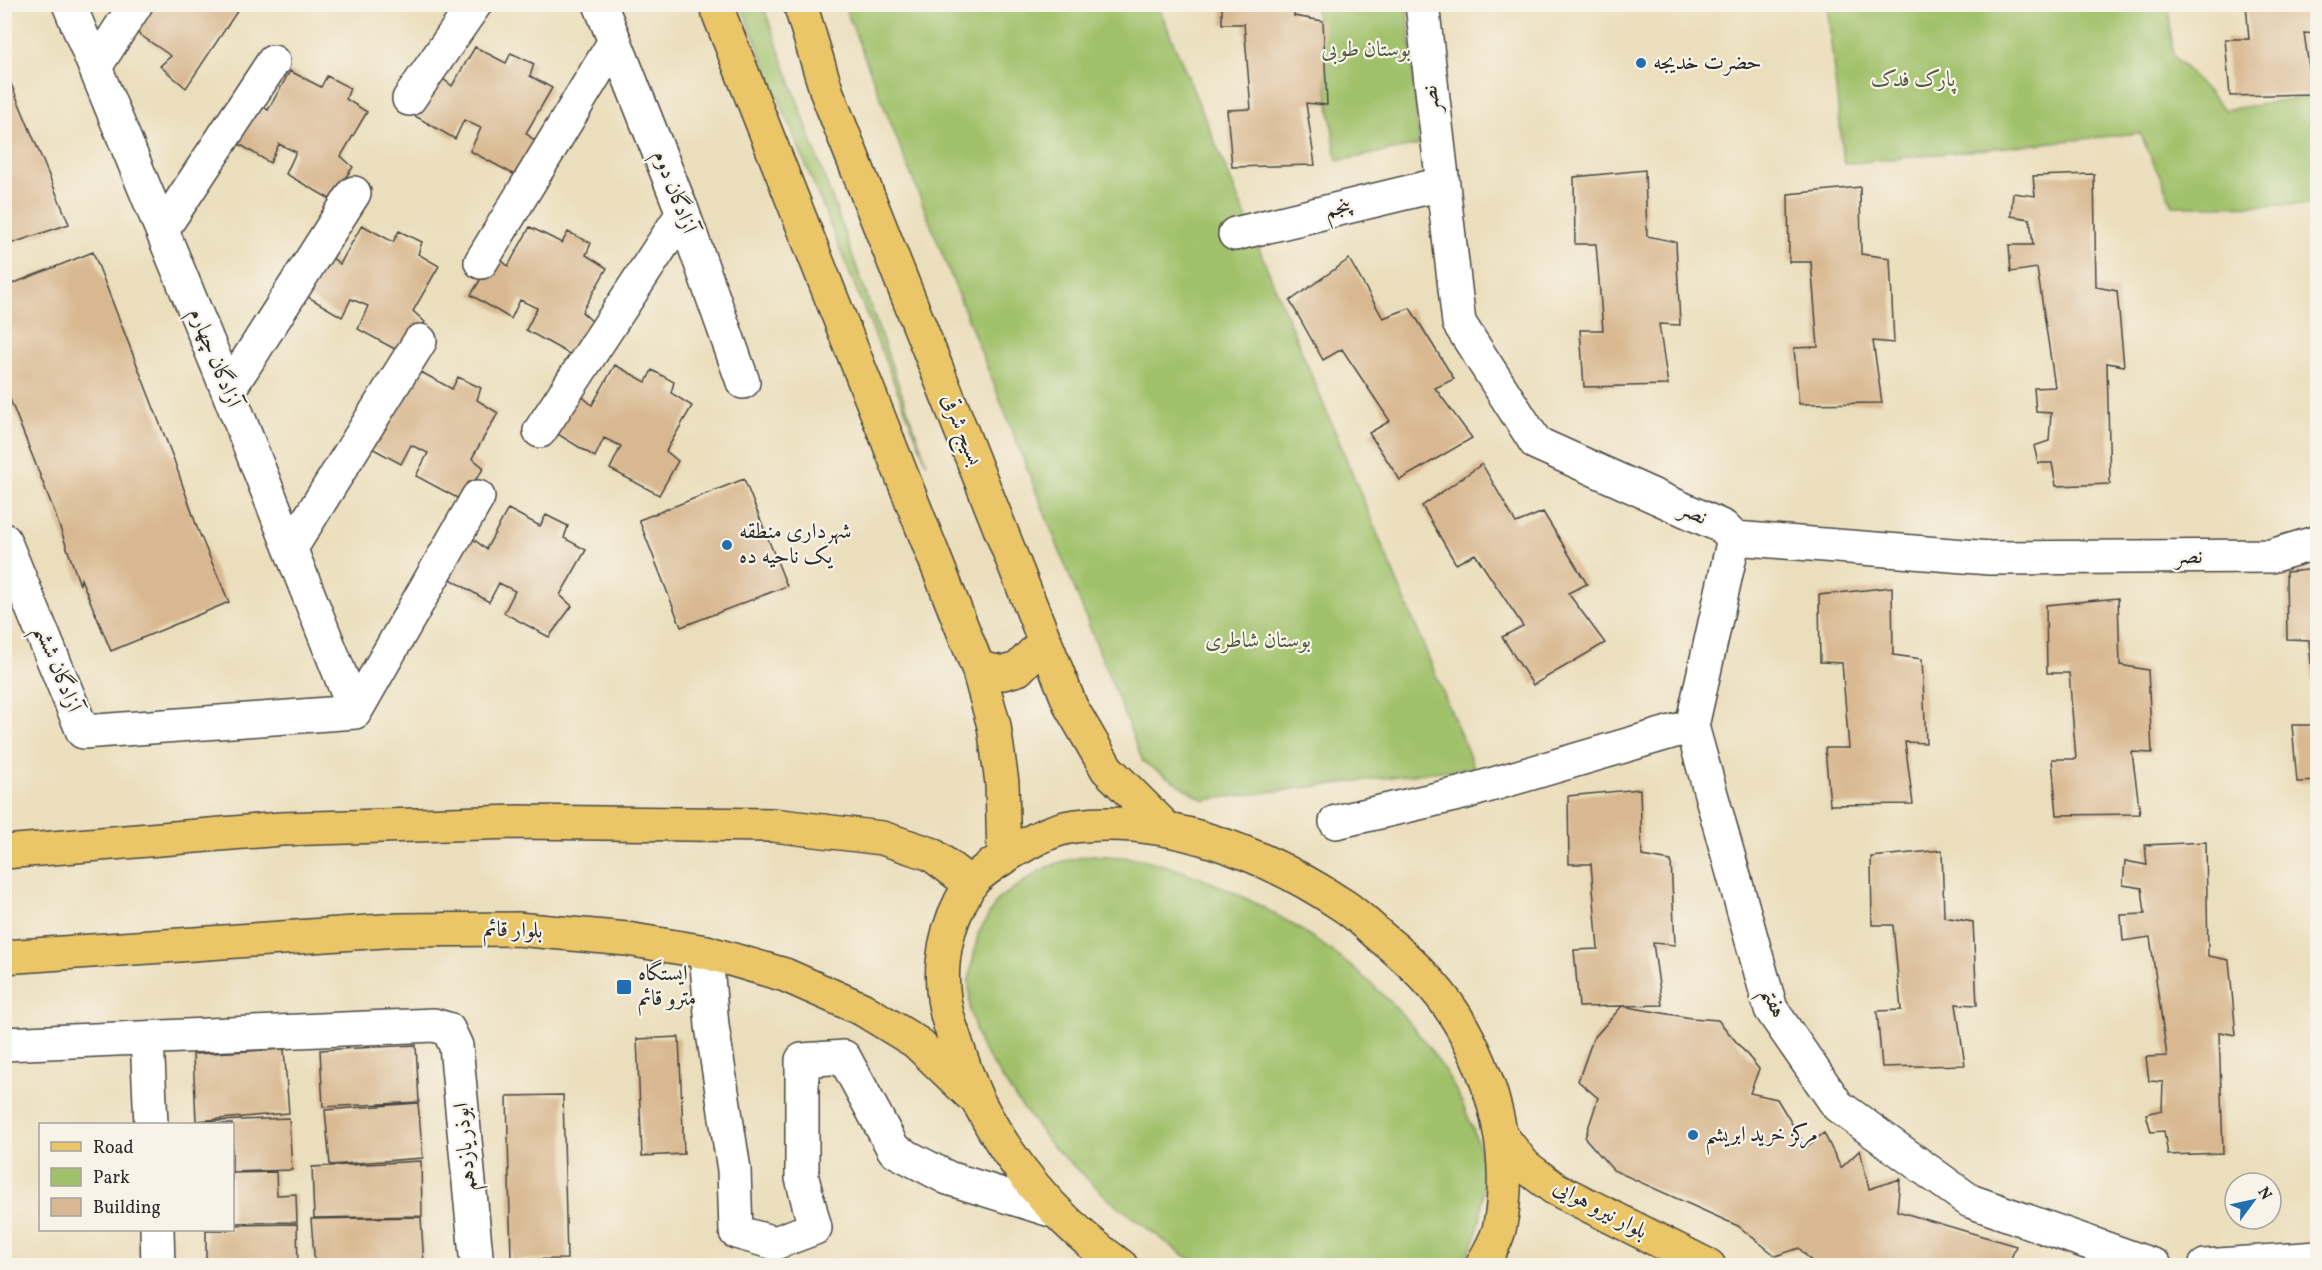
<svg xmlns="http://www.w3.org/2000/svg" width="2322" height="1270" viewBox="0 0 2322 1270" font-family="Vollkorn,Amiri,serif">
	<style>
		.green { fill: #a0c16a; stroke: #66764a; stroke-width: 1.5 }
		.building { fill: #d8b890 }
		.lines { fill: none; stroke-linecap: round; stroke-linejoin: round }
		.minor-casing { stroke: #484641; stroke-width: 36 }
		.major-casing { stroke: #484641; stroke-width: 36 }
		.minor { stroke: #fff; stroke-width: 33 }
		.major { stroke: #eac669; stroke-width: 33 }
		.poi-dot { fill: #1f6fb2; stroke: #f7f3e8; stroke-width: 2 }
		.labels { text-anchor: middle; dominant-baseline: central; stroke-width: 4.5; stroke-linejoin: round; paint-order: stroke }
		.park-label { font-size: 22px; fill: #4e583e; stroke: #f7f3e8 }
		.poi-label { font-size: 22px; fill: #2b2b2b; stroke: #f7f3e8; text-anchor: start }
		.street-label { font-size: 22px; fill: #2b2b2b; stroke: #f7f3e8 }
	</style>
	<rect width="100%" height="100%" fill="#f7f3e8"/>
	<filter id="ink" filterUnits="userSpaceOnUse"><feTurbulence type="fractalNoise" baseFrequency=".0167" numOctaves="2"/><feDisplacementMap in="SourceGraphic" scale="12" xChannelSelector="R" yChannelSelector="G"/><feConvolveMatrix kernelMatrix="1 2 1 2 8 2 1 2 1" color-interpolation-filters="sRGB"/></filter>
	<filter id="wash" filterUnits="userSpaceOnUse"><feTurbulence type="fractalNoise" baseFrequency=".008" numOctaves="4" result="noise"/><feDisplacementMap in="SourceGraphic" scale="24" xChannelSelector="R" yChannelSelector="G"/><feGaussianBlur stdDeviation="1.35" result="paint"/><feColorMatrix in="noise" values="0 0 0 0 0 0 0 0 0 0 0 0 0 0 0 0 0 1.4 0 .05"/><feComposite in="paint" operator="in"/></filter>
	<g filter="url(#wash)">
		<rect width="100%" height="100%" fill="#ebdebc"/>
		<path class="green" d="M 741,5 L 763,5 L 927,464 Z
			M 844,5 L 1158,5 L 1474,767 L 1204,800 L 1143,762 Z
			M 1315,5 L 1407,5 L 1419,145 L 1337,161 Z
			M 1827,5 L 2168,5 L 2173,55 L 2225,110 L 2317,96 L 2317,205 L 2173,206 L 2140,133 L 1844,164 Z
			M 1092,855 C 1109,857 1129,856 1146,860 C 1268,892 1408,986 1462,1103 C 1474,1129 1483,1152 1483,1181 C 1483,1204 1481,1232 1469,1252 C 1467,1257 1461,1261 1457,1265 L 1204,1265 L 1183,1255 L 1111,1201 L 1052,1146 L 1016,1099 L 980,1045 L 970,1011 L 969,980 L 978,934 L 998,899 L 1041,870 L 1064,861 Z"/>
		<g id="blocks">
			<path class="building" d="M 150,4 L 242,4 L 186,88 L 160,66 L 171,56 L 133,30 Z
				M 1222,4 L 1294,4 L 1294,16 L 1323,21 L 1327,105 L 1306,103 L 1315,165 L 1232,167 L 1227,110 L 1251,109 L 1244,24 L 1222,24 Z
				M 2246,4 L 2318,4 L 2318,34 L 2304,33 L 2313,94 L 2230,96 L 2225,39 L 2249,39 Z
				M 475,47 L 506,63 L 511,53 L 534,64 L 530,76 L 552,88 L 526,133 L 538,144 L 515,175 L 470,151 L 481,128 L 464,120 L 455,139 L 415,116 L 438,75 L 452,86 Z
				M 4,67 L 69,224 L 4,246 Z
				M 290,71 L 321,87 L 327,76 L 350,88 L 346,99 L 367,112 L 341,156 L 353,167 L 330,199 L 286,174 L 296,152 L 279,144 L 270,163 L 231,139 L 254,99 L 268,110 Z
				M 1645,170 L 1647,236 L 1676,242 L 1680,325 L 1659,324 L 1668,385 L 1584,387 L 1580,330 L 1603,330 L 1596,244 L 1575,244 L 1574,177 Z
				M 2094,174 L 2096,287 L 2117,291 L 2124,366 L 2107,363 L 2110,484 L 2056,486 L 2052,463 L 2038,463 L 2034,446 L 2049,441 L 2051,413 L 2036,412 L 2034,388 L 2055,387 L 2037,268 L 2011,272 L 2009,245 L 2033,245 L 2030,219 L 2011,216 L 2013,193 L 2035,196 L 2033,176 Z
				M 1860,187 L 1861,254 L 1890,258 L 1894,343 L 1873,341 L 1882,403 L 1799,404 L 1794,348 L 1818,347 L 1811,262 L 1789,262 L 1788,194 Z
				M 362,225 L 393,242 L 399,231 L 422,242 L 418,254 L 439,266 L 413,311 L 425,322 L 402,353 L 358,329 L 368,306 L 351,299 L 342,317 L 303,294 L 326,253 L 340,264 Z
				M 530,227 L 562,243 L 568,232 L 591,243 L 586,255 L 607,268 L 582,312 L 594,323 L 571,355 L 526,330 L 537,308 L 520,300 L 511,319 L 471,295 L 495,255 L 508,266 Z
				M 93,252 L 174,460 L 198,530 L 229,602 L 111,651 L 81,579 L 80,585 L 53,508 L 4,384 L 4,287 Z
				M 1349,259 L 1383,318 L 1410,308 L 1454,379 L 1435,388 L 1472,438 L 1400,480 L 1369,433 L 1390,421 L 1342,349 L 1323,360 L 1290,301 Z
				M 615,365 L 646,382 L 652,370 L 674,382 L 671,393 L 692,406 L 666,451 L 678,461 L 659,495 L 610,469 L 621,446 L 604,438 L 595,457 L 556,433 L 578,393 L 592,405 Z
				M 421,372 L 452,389 L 458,377 L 481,388 L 477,400 L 498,413 L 472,458 L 484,468 L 461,500 L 416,476 L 428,453 L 411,445 L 401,464 L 368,446 L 395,404 Z
				M 1482,464 L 1516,523 L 1543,512 L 1587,584 L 1568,593 L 1605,643 L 1533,685 L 1502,637 L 1523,626 L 1475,554 L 1456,564 L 1422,506 Z
				M 744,479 L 787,586 L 681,627 L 639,520 Z
				M 508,509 L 540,526 L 546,515 L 568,526 L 564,538 L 586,550 L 560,595 L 572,606 L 549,637 L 504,613 L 515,591 L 499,583 L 489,602 L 449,578 L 472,538 L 486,549 Z
				M 2318,569 L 2318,781 L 2297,782 L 2292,725 L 2316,725 L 2309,640 L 2287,639 L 2286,572 Z
				M 1892,587 L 1893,655 L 1922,659 L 1926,743 L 1905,742 L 1913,804 L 1830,805 L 1825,748 L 1849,748 L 1842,663 L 1820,662 L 1819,595 Z
				M 2118,598 L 2120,665 L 2148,670 L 2152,753 L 2132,752 L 2140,814 L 2057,815 L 2052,759 L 2076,759 L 2069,673 L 2047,673 L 2046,605 Z
				M 1640,789 L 1642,856 L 1671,861 L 1675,945 L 1653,943 L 1662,1005 L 1579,1007 L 1574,950 L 1598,949 L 1591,864 L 1569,864 L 1568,796 Z
				M 2206,842 L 2208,956 L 2229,960 L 2236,1035 L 2219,1032 L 2223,1153 L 2168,1155 L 2164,1131 L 2151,1132 L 2146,1114 L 2162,1110 L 2163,1082 L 2149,1081 L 2146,1057 L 2167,1056 L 2150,937 L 2123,941 L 2121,915 L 2145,914 L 2142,888 L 2123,885 L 2125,861 L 2147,865 L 2145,845 Z
				M 1942,850 L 1944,917 L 1973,922 L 1977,1005 L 1956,1004 L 1965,1065 L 1882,1067 L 1877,1011 L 1901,1010 L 1893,925 L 1872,925 L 1871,857 Z
				M 1622,1006 L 1691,1018 L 1718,1020 L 1759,1069 L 1750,1093 L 1777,1099 L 1806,1147 L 1824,1133 L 1841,1168 L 1860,1150 L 1869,1189 L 1900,1179 L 1897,1211 L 2016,1246 L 2008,1266 L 1816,1266 L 1799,1248 L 1776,1256 L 1738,1226 L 1613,1170 L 1585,1138 L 1598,1098 L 1578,1081 L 1593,1039 Z
				M 679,1037 L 684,1154 L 642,1156 L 637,1039 Z
				M 416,1045 L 419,1102 L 323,1107 L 320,1050 Z
				M 284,1049 L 289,1113 L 196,1121 L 193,1054 Z
				M 563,1095 L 567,1259 L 511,1260 L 507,1096 Z
				M 418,1103 L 423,1158 L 330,1165 L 325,1110 Z
				M 289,1118 L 292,1170 L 232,1172 L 232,1124 L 197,1124 L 196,1122 Z
				M 421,1161 L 422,1216 L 314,1218 L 312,1167 Z
				M 276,1172 L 277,1195 L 296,1194 L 297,1222 L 232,1223 L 232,1173 Z
				M 421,1217 L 424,1266 L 315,1266 L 311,1219 Z
				M 297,1224 L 298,1266 L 206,1266 L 206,1230 L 232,1230 L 232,1225 Z"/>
		</g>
	</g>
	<g filter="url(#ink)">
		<use href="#blocks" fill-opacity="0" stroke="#484641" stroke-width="1.5"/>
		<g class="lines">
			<g class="minor-casing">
				<path id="minor" d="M 69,4 L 228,391 L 355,712
					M 600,4 L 683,213 L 743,382
					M 1422,4 L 1459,323 L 1536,443 L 1723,527 L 1734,538 L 1990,558 L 2271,556 L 2318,542
					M 95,67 L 136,4
					M 409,99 L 475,4
					M 162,230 L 273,62
					M 1235,234 L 1442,184
					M 481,262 L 615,41
					M 228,391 L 354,193
					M 540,431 L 683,213
					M 1734,538 L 1692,726 L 1771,1009 L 1838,1106 L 1970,1201 L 2155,1266
					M 4,540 L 83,732 L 355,712
					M 291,548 L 420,341
					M 355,712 L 478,497
					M 1336,822 L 1463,793 L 1692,726
					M 706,952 L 712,1026 L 734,1170 L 736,1232 L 775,1243 L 815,1228 L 802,1178 L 802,1060 L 844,1057 L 894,1150 L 948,1178 L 1054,1211
					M 147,1038 L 151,1124
					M 4,1044 L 434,1025 L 448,1029 L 456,1046 L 477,1266
					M 157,1230 L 158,1266
					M 2205,1266 L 2318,1258"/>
			</g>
			<g class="major-casing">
				<path id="major" d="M 715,4 L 978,668 L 994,726 L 1002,783 L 1004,858
					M 800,4 L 827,93 L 1071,707 L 1107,769 L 1168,830
					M 978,668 L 1003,673 L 1018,669 L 1045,641
					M 4,852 L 281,829 L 518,822 L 773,825 L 882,838 L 931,854 L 971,884
					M 4,957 L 398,930 L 517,929 L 627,939 L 706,952 L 785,975 L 862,1009 L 916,1042 L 970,1094
					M 1503,1138 L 1525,1166 L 1554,1188 L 1709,1266
					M 1121,1266 C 1061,1224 1013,1169 979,1103 C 967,1079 959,1051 950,1025 C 937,984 941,939 961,901 C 964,896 967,889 970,884 C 980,872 998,861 1011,853 C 1031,841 1052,829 1075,826 C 1168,815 1266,854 1341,904 C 1356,913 1368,926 1381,937 C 1412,962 1443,992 1462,1027 C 1495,1086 1513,1157 1500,1225 C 1498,1239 1488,1253 1482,1266"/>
			</g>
			<use href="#minor" class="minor"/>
			<use href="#major" class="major"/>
		</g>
	</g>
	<g class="poi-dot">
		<circle cx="1641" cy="63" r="6"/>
		<circle cx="727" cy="545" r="6"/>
		<rect x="616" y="979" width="16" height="16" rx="3"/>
		<circle cx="1693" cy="1135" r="6"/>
	</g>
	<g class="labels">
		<g class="park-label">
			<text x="1366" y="50">بوستان طوبی</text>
			<text x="1913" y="80">پارک فدک</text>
			<text x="1258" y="641">بوستان شاطری</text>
		</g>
		<g class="poi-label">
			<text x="1653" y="63">حضرت خدیجه</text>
			<text x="739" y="532">شهرداری منطقه<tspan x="739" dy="25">یک ناحیه ده</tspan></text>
			<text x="638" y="974">ایستگاه<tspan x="638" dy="25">مترو قائم</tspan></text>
			<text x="1705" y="1135">مرکز خرید ابریشم</text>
		</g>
		<g class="street-label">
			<text transform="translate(1432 99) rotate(-97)">نصر</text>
			<text transform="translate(674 192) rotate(69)">آزادگان دوم</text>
			<text transform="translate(1338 209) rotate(-14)">پنجم</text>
			<text transform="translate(214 358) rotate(68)">آزادگان چهارم</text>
			<text transform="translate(961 430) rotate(68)">بسیج شرقی</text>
			<text transform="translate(1693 514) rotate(24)">نصر</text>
			<text x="2189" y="557">نصر</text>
			<text transform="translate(57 669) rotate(68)">آزادگان ششم</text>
			<text transform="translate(513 931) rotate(2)">بلوار قائم</text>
			<text transform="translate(1773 1003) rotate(67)">هفتم</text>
			<text transform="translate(466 1147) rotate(-95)">ابوذر یازدهم</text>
			<text transform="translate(1600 1210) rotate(28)">بلوار نیرو هوایی</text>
		</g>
	</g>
	<rect width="2322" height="1270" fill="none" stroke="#f7f3e8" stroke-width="24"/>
	<rect x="39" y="1123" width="195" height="108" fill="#f7f3e8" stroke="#a5a39c" stroke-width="1.5"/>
	<rect x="51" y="1142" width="30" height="9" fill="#eac669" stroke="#a5a39c" stroke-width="1.5"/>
	<text x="93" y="1153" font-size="18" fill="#2b2b2b">Road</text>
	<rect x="51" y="1168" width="30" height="18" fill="#a0c16a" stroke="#a5a39c" stroke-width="1.5"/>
	<text x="93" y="1183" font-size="18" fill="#2b2b2b">Park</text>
	<rect x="51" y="1198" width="30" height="18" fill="#d8b890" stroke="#a5a39c" stroke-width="1.5"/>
	<text x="93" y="1213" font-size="18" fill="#2b2b2b">Building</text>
	<g transform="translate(2253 1201) rotate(57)"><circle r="28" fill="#f7f3e8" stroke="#a5a39c" stroke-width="1.5"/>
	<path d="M0-4.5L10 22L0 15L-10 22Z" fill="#1f6fb2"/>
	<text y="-9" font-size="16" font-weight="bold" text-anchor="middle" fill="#2b2b2b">N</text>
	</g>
</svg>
